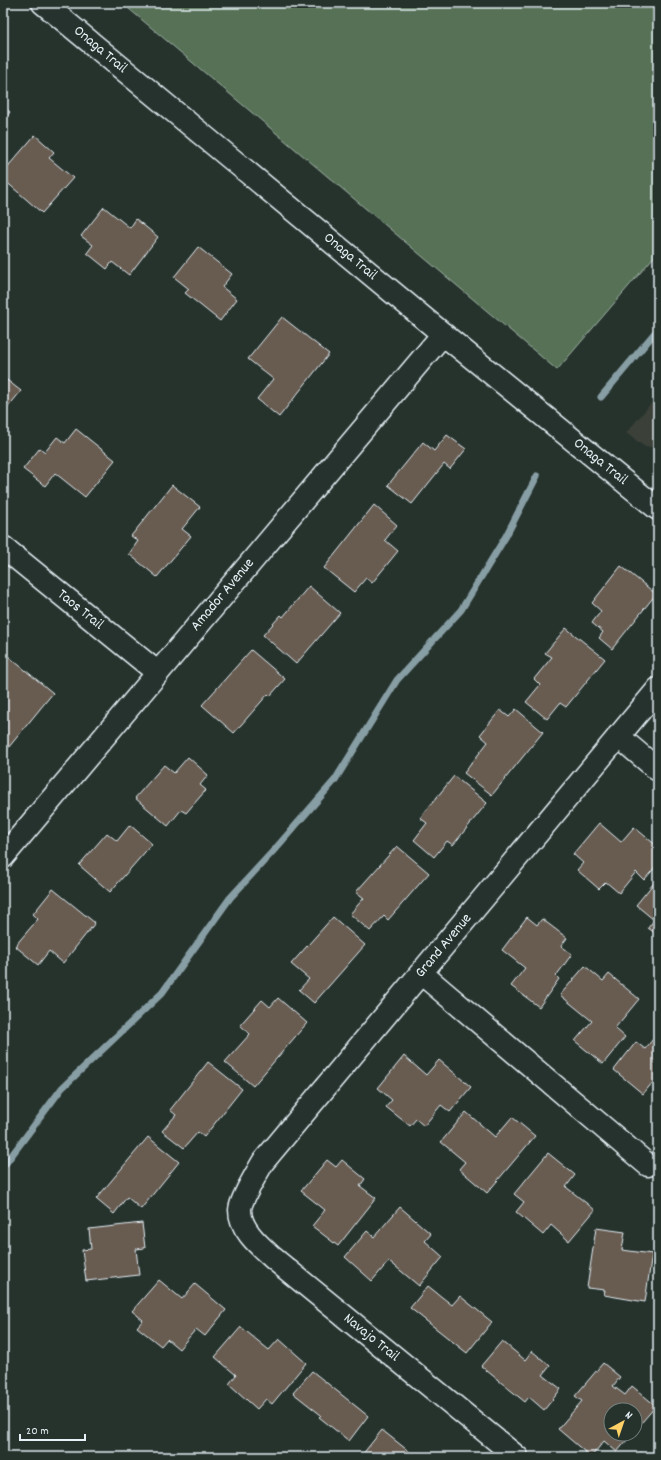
<svg xmlns="http://www.w3.org/2000/svg" width="661" height="1460" viewBox="0 0 661 1460" font-family="Dekko,sans-serif">
	<style>
		.built { fill: #3a3f38 }
		.green { fill: #577156; stroke: #a0b1a7 }
		.lines { fill: none; stroke-linecap: round; stroke-linejoin: round }
		.stream { stroke: #889ea5; stroke-width: 7 }
		.building { fill: #675c51; stroke: #e8f1f8 }
		.street-casing { stroke: #e8f1f8; stroke-width: 25 }
		.secondary-casing { stroke: #e8f1f8; stroke-width: 25 }
		.street { stroke: #26332d; stroke-width: 22 }
		.secondary { stroke: #26332d; stroke-width: 22 }
		.labels { text-anchor: middle; dominant-baseline: central; stroke-width: 3.5; stroke-linejoin: round; paint-order: stroke }
		.street-label { font-size: 15px; fill: #e8f1f8; stroke: #26332d }
	</style>
	<rect width="100%" height="100%" fill="#26332d"/>
	<filter id="ink" filterUnits="userSpaceOnUse"><feTurbulence type="fractalNoise" baseFrequency=".025" numOctaves="2"/><feDisplacementMap in="SourceGraphic" scale="8" xChannelSelector="R" yChannelSelector="G"/><feConvolveMatrix kernelMatrix="1 2 1 2 8 2 1 2 1" color-interpolation-filters="sRGB"/></filter>
	<g filter="url(#ink)">
		<path class="built" d="M 658,395 L 658,447 L 645,447 L 626,433 Z"/>
		<path class="green" d="M 122,3 L 658,3 L 658,252 L 557,370 Z"/>
		<g class="lines">
			<path class="stream" d="M 601,397 L 658,329
				M 3,1167 L 62,1088 L 162,993 L 230,898 L 276,848 L 335,780 L 397,680 L 461,610 L 506,536 L 537,476"/>
		</g>
		<path class="building" d="M 3,106 L 10,112 L 3,121 Z
			M 35,135 L 54,152 L 49,158 L 73,178 L 42,213 L 3,179 L 3,172 Z
			M 104,207 L 130,228 L 136,219 L 158,237 L 129,275 L 112,262 L 107,269 L 87,253 L 93,245 L 81,236 Z
			M 198,247 L 232,274 L 222,287 L 237,299 L 220,321 L 185,293 L 189,289 L 174,277 Z
			M 282,317 L 329,354 L 279,417 L 257,399 L 273,379 L 248,359 Z
			M 3,377 L 21,391 L 3,413 Z
			M 76,429 L 115,460 L 85,497 L 55,473 L 45,486 L 23,469 L 40,448 L 45,452 L 57,437 L 65,443 Z
			M 447,435 L 466,449 L 450,469 L 444,464 L 412,504 L 388,485 L 423,442 L 434,451 Z
			M 172,485 L 200,507 L 182,529 L 191,536 L 157,577 L 129,554 L 138,541 L 131,536 Z
			M 374,505 L 397,525 L 385,540 L 398,551 L 372,583 L 366,578 L 354,592 L 324,568 Z
			M 621,566 L 656,594 L 612,649 L 599,638 L 603,632 L 592,623 L 601,611 L 592,603 Z
			M 309,586 L 340,613 L 296,664 L 263,635 L 281,615 L 283,617 Z
			M 566,628 L 605,659 L 566,707 L 560,703 L 547,719 L 526,702 L 540,685 L 534,679 L 552,657 L 545,653 Z
			M 251,650 L 285,679 L 270,696 L 268,694 L 234,733 L 202,705 Z
			M 3,652 L 53,693 L 4,753 L 3,722 L 6,717 L 3,715 Z
			M 516,709 L 543,732 L 492,795 L 464,773 L 488,742 L 480,735 L 500,710 L 509,717 Z
			M 188,757 L 208,775 L 200,785 L 206,790 L 186,813 L 181,810 L 168,826 L 135,798 L 164,765 L 174,773 Z
			M 454,776 L 487,803 L 453,845 L 447,841 L 434,857 L 414,840 L 427,823 L 420,818 Z
			M 599,823 L 621,842 L 634,827 L 658,847 L 658,864 L 644,880 L 636,872 L 619,893 L 606,882 L 599,889 L 577,870 L 583,863 L 573,854 Z
			M 130,825 L 152,844 L 110,892 L 79,865 L 107,833 L 117,841 Z
			M 397,846 L 429,873 L 388,920 L 384,916 L 370,931 L 350,914 L 364,898 L 356,892 Z
			M 658,878 L 658,935 L 648,928 L 654,920 L 636,905 Z
			M 53,889 L 95,923 L 63,963 L 49,951 L 38,965 L 15,946 L 38,919 L 33,914 Z
			M 333,917 L 365,945 L 314,1003 L 299,990 L 309,979 L 291,964 Z
			M 527,917 L 537,925 L 542,919 L 567,938 L 561,946 L 572,954 L 556,976 L 559,979 L 539,1007 L 511,986 L 525,968 L 502,950 Z
			M 585,966 L 603,981 L 609,974 L 639,999 L 615,1028 L 625,1037 L 603,1064 L 575,1041 L 592,1021 L 560,995 Z
			M 278,998 L 307,1023 L 253,1086 L 225,1062 L 250,1034 L 240,1025 L 262,1000 L 270,1007 Z
			M 658,1033 L 658,1076 L 643,1094 L 614,1070 L 636,1042 L 645,1049 Z
			M 404,1056 L 426,1075 L 439,1060 L 471,1087 L 450,1112 L 441,1105 L 424,1126 L 416,1119 L 410,1126 L 386,1107 L 392,1100 L 378,1088 Z
			M 208,1062 L 242,1089 L 204,1137 L 198,1132 L 184,1148 L 162,1131 L 176,1115 L 170,1110 Z
			M 466,1112 L 495,1137 L 512,1117 L 535,1136 L 487,1193 L 459,1169 L 465,1162 L 441,1142 Z
			M 148,1137 L 179,1162 L 141,1209 L 127,1197 L 114,1214 L 96,1199 Z
			M 548,1153 L 575,1175 L 566,1187 L 595,1210 L 569,1241 L 551,1225 L 543,1235 L 516,1212 L 524,1202 L 514,1194 Z
			M 327,1160 L 336,1167 L 342,1160 L 365,1179 L 360,1186 L 376,1198 L 338,1246 L 312,1226 L 325,1210 L 301,1191 Z
			M 400,1207 L 431,1234 L 425,1241 L 443,1257 L 419,1286 L 389,1261 L 372,1281 L 345,1257 L 367,1231 L 374,1237 Z
			M 142,1223 L 145,1248 L 136,1249 L 139,1275 L 86,1281 L 82,1250 L 91,1249 L 89,1229 Z
			M 596,1228 L 625,1232 L 622,1250 L 652,1254 L 645,1302 L 604,1295 L 605,1290 L 587,1288 Z
			M 159,1280 L 182,1299 L 195,1284 L 226,1310 L 205,1336 L 196,1329 L 179,1349 L 167,1339 L 161,1346 L 137,1327 L 143,1320 L 132,1311 Z
			M 428,1286 L 452,1305 L 460,1296 L 492,1322 L 467,1353 L 410,1308 Z
			M 241,1327 L 269,1350 L 279,1339 L 306,1363 L 272,1404 L 266,1399 L 257,1409 L 229,1384 L 236,1375 L 215,1357 Z
			M 502,1341 L 525,1360 L 532,1351 L 550,1366 L 543,1375 L 561,1389 L 544,1410 L 529,1397 L 525,1402 L 481,1366 Z
			M 603,1363 L 620,1377 L 613,1386 L 625,1395 L 632,1386 L 656,1406 L 635,1430 L 635,1410 L 611,1410 L 611,1434 L 632,1434 L 617,1452 L 604,1441 L 591,1457 L 558,1429 L 582,1401 L 575,1396 Z
			M 312,1371 L 368,1416 L 349,1441 L 319,1417 L 321,1415 L 293,1393 Z
			M 382,1430 L 416,1457 L 364,1457 L 362,1455 Z
			M 641,1452 L 646,1457 L 636,1457 Z"/>
		<g class="lines">
			<g class="street-casing">
				<path id="street" d="M 3,547 L 158,673
					M 618,736 L 658,770
					M 3,857 L 443,334
					M 421,973 L 648,1165
					M 517,1457 L 273,1258 C 260,1246 240,1230 240,1210 C 240,1201 258,1171 263,1162 L 658,689"/>
			</g>
			<g class="secondary-casing">
				<path id="secondary" d="M 43,3 L 443,334 L 658,509"/>
			</g>
			<use href="#street" class="street"/>
			<use href="#secondary" class="secondary"/>
		</g>
	</g>
	<g class="labels">
		<g class="street-label">
			<text transform="translate(100 50) rotate(40)">Onaga Trail</text>
			<text transform="translate(350 257) rotate(40)">Onaga Trail</text>
			<text transform="translate(600 462) rotate(39)">Onaga Trail</text>
			<text transform="translate(223 595) rotate(-50)">Amador Avenue</text>
			<text transform="translate(80 610) rotate(39)">Taos Trail</text>
			<text transform="translate(444 946) rotate(-50)">Grand Avenue</text>
			<text transform="translate(371 1338) rotate(39)">Navajo Trail</text>
		</g>
	</g>
	<rect width="661" height="1460" fill="none" stroke="#26332d" stroke-width="16"/>
	<rect x="8" y="8" width="645" height="1444" fill="none" stroke="#e8f1f8" stroke-width="1.5" filter="url(#ink)"/>
	<g transform="translate(623 1422) rotate(40)"><circle r="19" fill="#26332d" stroke="#747f7e"/>
	<path d="M0-3L7 15L0 10L-7 15Z" fill="#ffd166"/>
	<text y="-6" font-size="11" font-weight="bold" text-anchor="middle" fill="#e8f1f8">N</text>
	</g>
	<path d="M20 1434v6h65v-6" fill="none" stroke="#e8f1f8" stroke-width="2"/>
	<text x="26" y="1434" font-size="12" fill="#e8f1f8" stroke="#26332d" stroke-width="3" paint-order="stroke">20 m</text>
</svg>
